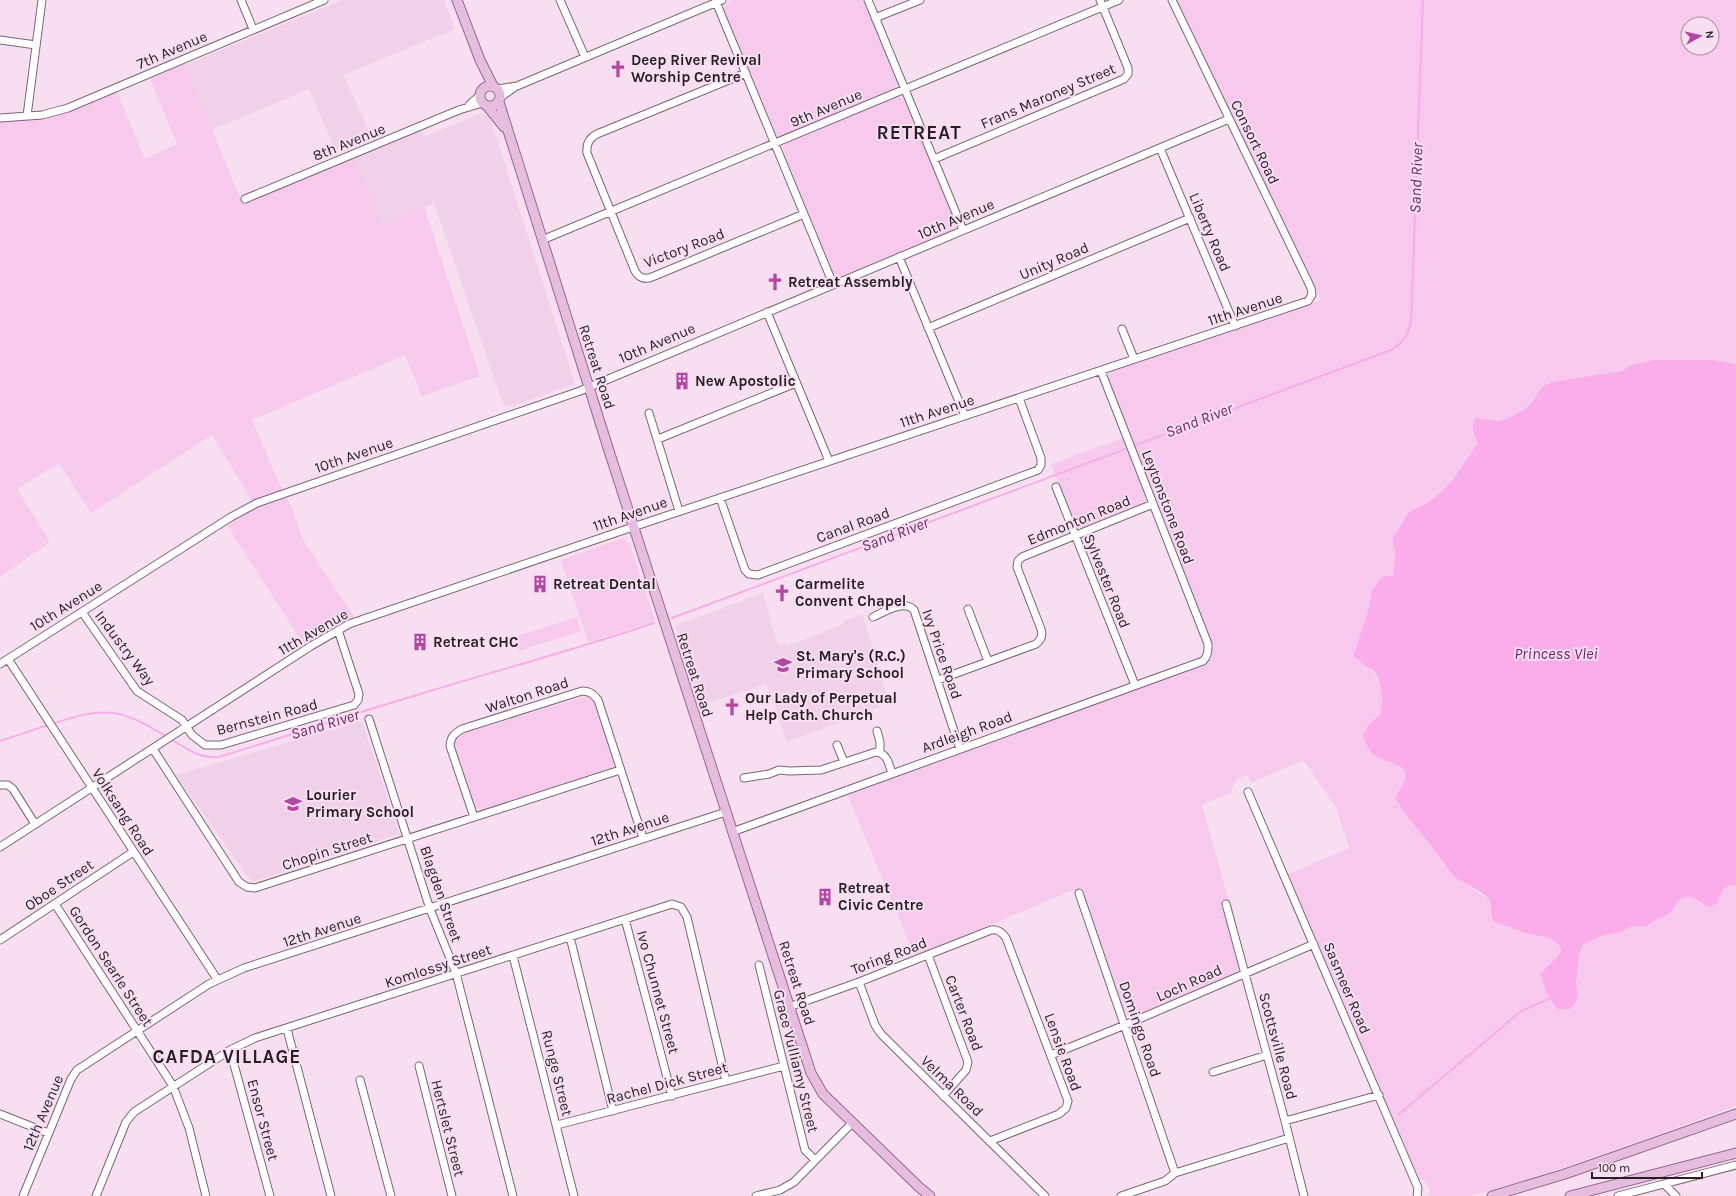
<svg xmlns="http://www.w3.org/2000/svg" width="1736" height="1196" viewBox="0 0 1736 1196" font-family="Karla,sans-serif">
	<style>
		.built { fill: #f0d1e9 }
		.green { fill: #f7c9ed; fill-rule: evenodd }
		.water { fill: #faaceb }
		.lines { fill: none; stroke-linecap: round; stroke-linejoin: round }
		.stream { stroke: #faaceb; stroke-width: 2 }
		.minor-casing { stroke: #7b6676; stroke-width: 9 }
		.major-casing { stroke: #98698f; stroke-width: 11 }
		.minor { stroke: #fff; stroke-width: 7 }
		.major { stroke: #e6bdde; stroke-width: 9 }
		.labels { text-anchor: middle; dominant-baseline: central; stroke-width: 4; stroke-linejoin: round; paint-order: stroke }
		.street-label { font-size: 15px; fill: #281f26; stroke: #f7def1 }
		.poi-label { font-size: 15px; font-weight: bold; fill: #281f26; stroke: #f7def1; text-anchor: start }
		.water-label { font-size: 16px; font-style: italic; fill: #761d6a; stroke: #f7def1 }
		.district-label { font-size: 19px; font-weight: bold; letter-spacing: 1px; fill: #281f26; stroke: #f7def1 }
	</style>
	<rect width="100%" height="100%" fill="#f7def1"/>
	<path class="built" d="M 343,0 L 444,0 L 455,29 L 343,75 L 371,135 L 335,150 L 309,89 L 212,130 L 185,65 Z
		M 481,113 L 489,116 L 496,136 L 575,384 L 509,407 L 503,404 L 434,203 L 382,225 L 355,158 L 421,130 L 424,137 Z
		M 763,593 L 778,645 L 786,643 L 787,646 L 844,624 L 844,621 L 862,614 L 889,703 L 787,742 L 766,684 L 701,705 L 675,626 Z
		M 362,721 L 399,834 L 252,882 L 176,775 Z"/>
	<path class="green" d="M 731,0 L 865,0 L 897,79 L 897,86 L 891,91 L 785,136 L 779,136 L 773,132 L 724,13 L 724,6 Z
		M 1176,0 L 1736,0 L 1736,364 L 1712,360 L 1655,360 L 1632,365 L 1622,371 L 1581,378 L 1534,397 L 1528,407 L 1507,419 L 1497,421 L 1476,418 L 1472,431 L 1478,443 L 1454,478 L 1443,490 L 1429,502 L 1409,512 L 1393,538 L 1393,547 L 1396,552 C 1393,560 1396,565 1395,572 C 1393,580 1378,587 1372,591 L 1369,608 L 1353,657 C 1377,666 1386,691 1380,715 L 1369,724 L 1363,736 C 1365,741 1368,749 1372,752 C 1392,767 1422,761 1395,796 L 1412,823 L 1439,856 L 1453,875 L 1488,899 L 1490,906 L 1490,914 L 1493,921 L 1528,934 L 1547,937 L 1560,947 L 1558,956 L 1540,974 L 1546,991 L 1554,1004 L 1578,995 L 1576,984 L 1579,954 L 1583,945 L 1601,936 L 1621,932 L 1632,926 L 1647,926 L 1654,921 L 1664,917 L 1671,912 L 1679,900 L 1688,896 L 1696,899 L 1701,904 L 1720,898 L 1722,890 L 1729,885 L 1736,885 L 1736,1106 L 1566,1167 L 1496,1189 L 1469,1196 L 1426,1196 L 1431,1194 L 1426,1181 L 1419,1180 L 1288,874 L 1349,848 L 1336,807 L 1303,760 L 1251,783 L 1247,775 L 1237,779 L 1231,792 L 1202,805 L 1229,902 L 1222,904 L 1238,965 L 1237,971 L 1233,974 L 1136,1015 L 1128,1015 L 1123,1010 L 1081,887 L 915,956 L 847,794 L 1199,665 C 1208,661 1213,656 1212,646 L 1108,380 L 1108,376 L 1113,370 L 1321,300 ZM 1688,24 L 1712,24 L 1712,48 L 1688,48 Z
		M 184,62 L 243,205 L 355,158 L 382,224 L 424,207 L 480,376 L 422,396 L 405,355 L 252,420 L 283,492 L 291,506 L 302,538 L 354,617 L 304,645 L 227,525 L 256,507 L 212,435 L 91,513 L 59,463 L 17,489 L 50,542 L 0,577 L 0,121 L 42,116 L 116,90 L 145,159 L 177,144 L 149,76 Z
		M 894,97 L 900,97 L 906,101 L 956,222 L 955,227 L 951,231 L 843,276 L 837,276 L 832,272 L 783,154 L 783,147 L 787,142 Z
		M 1123,438 L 1145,494 L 1145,501 L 1142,505 L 1084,528 L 1079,528 L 1074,524 L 1051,464 Z
		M 623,538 L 630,545 L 655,621 L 588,642 L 561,560 Z
		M 577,617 L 581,631 L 518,651 L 514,637 Z
		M 590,695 L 594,699 L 613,760 L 613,767 L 610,769 L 481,810 L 475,807 L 453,742 L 458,735 Z"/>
	<path class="water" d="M 1655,360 L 1712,360 L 1736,364 L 1736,885 C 1720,885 1723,893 1717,903 L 1710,907 C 1702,904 1697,899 1688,896 L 1679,900 L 1671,912 L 1664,917 L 1654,921 L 1647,926 L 1632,926 L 1621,932 L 1601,936 L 1583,945 L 1579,954 L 1576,984 L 1578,995 L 1575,1003 L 1570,1009 L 1557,1009 L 1546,991 L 1540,974 L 1558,956 L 1561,950 L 1559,945 L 1547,937 L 1528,934 L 1493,921 C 1490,914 1492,907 1489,900 C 1484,891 1462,883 1454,876 C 1448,870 1444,862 1439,856 C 1424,836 1407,819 1395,797 C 1423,759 1389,768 1372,753 C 1368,749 1365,741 1363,736 L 1369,724 L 1380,715 C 1383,703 1382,681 1374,671 C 1372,669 1368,668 1366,666 C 1361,662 1359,659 1353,657 L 1369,608 L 1372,591 L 1379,580 L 1385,576 L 1393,576 C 1396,568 1393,560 1396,552 L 1393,547 L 1393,538 L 1409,512 L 1429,502 L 1443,490 L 1454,478 L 1478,443 C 1473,433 1470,427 1476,418 L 1497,421 L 1507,419 L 1528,407 L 1543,386 L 1553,382 L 1622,371 L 1632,365 Z"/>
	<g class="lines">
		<path class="stream" d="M 672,618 L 1391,350 C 1403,343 1408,335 1411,322 L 1423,0
			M 52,724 C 105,706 120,708 167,737
			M 170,739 C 186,748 199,759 218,757 C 283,738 348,715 414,696 C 494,671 575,650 654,623
			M 0,741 L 48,725
			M 1398,1115 L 1520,1012 L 1550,998"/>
		<g class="minor-casing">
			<path id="minor" d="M 241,0 L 253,29
				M 560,0 L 585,57
				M 868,0 L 963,230
				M 716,2 L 833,284
				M 875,18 L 920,0
				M 0,40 L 36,45
				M 746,73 L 597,134 C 589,138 586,144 587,153 L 635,271 C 639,278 645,280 652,277 L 804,214
				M 498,89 L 517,86 L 722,0
				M 501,97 L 515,87
				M 469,105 L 480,95
				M 27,116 L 42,0
				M 0,118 L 42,115 L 68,108 L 324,0
				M 1160,148 L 1235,326
				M 934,159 L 1124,79 L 1128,74 L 1128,68 L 1100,0
				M 245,199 L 459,110 L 482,103
				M 542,240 L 1119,0
				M 899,257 L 965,416
				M 767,312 L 829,461
				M 928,328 L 1190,218
				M 1122,329 L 1134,359
				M 649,413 L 679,511
				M 658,439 L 796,383
				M 1056,487 L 1135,685
				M 720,498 L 745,570 L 749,574 L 758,575 L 1038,470 L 1041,465 L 1041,458 L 1019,398
				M 968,609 L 988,661
				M 82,612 L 137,691 L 182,720 L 192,735 L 205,745 L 221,745 L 354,705 L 358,700 L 359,694 L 338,630
				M 873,617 C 884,612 904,599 914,610 L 960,749
				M 8,659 L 217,979
				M 0,664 L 231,517 L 257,503 L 580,391 L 1229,119
				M 938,680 L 1036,644 C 1041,640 1043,635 1041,629 L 1017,567 L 1018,561 L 1022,557 L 1153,504
				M 369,719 L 430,909 L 456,973 L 513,1196
				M 877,731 L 880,742 L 880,753
				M 837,745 L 844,762
				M 153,749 L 239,882 L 247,887 L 255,888 L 620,770
				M 744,778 L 769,774 L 779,770 L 789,771 L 821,770 L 876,752 C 887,753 889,764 892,774
				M 0,785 L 8,785 L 13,789 L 35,824
				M 1248,792 L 1418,1188 L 1417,1196
				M 474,817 L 450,746 C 451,736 454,734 462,729 L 582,691 C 590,691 593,694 598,700 L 643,838
				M 732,832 L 1203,661 C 1208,656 1208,651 1208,644 L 1101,371
				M 0,847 L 311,646 L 349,624 L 624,530 L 1308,301 L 1312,295 L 1311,288 L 1172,0
				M 1079,893 L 1175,1173
				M 55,904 L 173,1086 L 189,1128 L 206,1196
				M 1226,904 L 1285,1121 L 1304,1196
				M 625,919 L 672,1096
				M 570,937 L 613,1111
				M 0,940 L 133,852
				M 928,955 L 968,1062 L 966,1070 L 943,1096
				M 513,956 L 574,1196
				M 759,965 L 805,1150 L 815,1160
				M 859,982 L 875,1025 L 881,1034 L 1045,1196
				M 789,1007 L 859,982 L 991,930 C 998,929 1002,932 1006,938 L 1068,1101 L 1066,1108 L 1059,1114 L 990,1141
				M 287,1029 L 331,1196
				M 230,1050 L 270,1196
				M 1051,1055 L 1125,1025 L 1314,944
				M 419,1066 L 452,1196
				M 1213,1072 L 1267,1055
				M 360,1080 L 391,1196
				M 0,1114 L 48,1133
				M 1285,1121 L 1379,1095
				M 557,1125 L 784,1066
				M 1664,1184 L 1676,1196
				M 23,1196 L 71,1079 L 77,1070 L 209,984 L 244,968 L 726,812
				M 96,1196 L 126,1122 L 134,1112 L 230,1050 L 255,1038 L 672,904 L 681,907 L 687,917 L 726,1081
				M 756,1196 L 780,1190 L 794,1182 L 853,1122
				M 1121,1196 L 1165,1181 L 1175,1173 L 1289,1138
				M 1618,1196 L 1736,1165"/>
		</g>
		<g class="major-casing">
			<path id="major" d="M 457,0 L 480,60 L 493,86
				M480 96a10 10 0 1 1 20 0a10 10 0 1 1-20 0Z
				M 499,102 L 610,454 L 811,1073 L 823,1094 L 919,1187 L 930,1196
				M 487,106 L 504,127
				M 1492,1196 L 1565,1174 L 1736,1114
				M 1570,1196 L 1736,1153"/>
		</g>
		<use href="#minor" class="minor"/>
		<use href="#major" class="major"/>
	</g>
	<defs>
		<g id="church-bare" transform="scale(1.38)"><path d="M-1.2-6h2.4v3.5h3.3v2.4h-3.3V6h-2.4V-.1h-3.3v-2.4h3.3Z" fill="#b446a4" stroke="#f7def1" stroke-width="2.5" paint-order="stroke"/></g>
		<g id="building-bare" transform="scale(1.38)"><path d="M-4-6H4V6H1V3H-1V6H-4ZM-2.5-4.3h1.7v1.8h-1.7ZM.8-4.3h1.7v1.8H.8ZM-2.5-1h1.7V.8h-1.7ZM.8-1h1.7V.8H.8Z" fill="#b446a4" stroke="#f7def1" stroke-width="2.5" paint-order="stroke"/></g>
		<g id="school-bare" transform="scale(1.38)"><path d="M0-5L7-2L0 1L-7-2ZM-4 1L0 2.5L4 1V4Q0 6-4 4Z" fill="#b446a4" stroke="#f7def1" stroke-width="2.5" paint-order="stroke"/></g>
	</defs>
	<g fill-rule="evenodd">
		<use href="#church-bare" x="618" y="69"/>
		<use href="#church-bare" x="775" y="282"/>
		<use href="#building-bare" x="682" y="381"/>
		<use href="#building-bare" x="540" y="584"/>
		<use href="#church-bare" x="782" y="593"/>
		<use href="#building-bare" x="420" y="642"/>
		<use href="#school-bare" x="783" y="665"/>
		<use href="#church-bare" x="732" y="707"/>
		<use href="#school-bare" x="293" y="804"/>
		<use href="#building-bare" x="825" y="897"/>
	</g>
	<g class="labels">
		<g class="street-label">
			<text transform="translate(172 50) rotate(-23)">7th Avenue</text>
			<text transform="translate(1048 96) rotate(-23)">Frans Maroney Street</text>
			<text transform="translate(826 108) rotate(-23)">9th Avenue</text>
			<text transform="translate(349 142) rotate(-22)">8th Avenue</text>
			<text transform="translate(1255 142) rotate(64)">Consort Road</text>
			<text transform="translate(956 219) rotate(-23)">10th Avenue</text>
			<text transform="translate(1210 232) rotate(67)">Liberty Road</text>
			<text transform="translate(684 248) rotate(-21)">Victory Road</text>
			<text transform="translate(1054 261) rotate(-23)">Unity Road</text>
			<text transform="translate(1245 309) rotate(-18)">11th Avenue</text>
			<text transform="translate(657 343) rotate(-23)">10th Avenue</text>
			<text transform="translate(597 367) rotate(72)">Retreat Road</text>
			<text transform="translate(937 411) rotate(-18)">11th Avenue</text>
			<text transform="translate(354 455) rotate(-19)">10th Avenue</text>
			<text transform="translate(1168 507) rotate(69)">Leytonstone Road</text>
			<text transform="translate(630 514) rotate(-19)">11th Avenue</text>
			<text transform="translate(1079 520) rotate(-22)">Edmonton Road</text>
			<text transform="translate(853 525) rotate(-20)">Canal Road</text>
			<text transform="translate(1107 581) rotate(68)">Sylvester Road</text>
			<text transform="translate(66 606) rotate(-32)">10th Avenue</text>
			<text transform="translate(313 632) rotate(-30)">11th Avenue</text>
			<text transform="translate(125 648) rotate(53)">Industry Way</text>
			<text transform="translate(942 654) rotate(71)">Ivy Price Road</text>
			<text transform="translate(695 675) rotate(72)">Retreat Road</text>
			<text transform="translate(527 695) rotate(-18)">Walton Road</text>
			<text transform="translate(267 717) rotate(-15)">Bernstein Road</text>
			<text transform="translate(967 732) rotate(-20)">Ardleigh Road</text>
			<text transform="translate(123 812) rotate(57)">Volksang Road</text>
			<text transform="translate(630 829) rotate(-18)">12th Avenue</text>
			<text transform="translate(327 851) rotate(-18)">Chopin Street</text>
			<text transform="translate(59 885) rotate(-34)">Oboe Street</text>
			<text transform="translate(441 894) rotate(71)">Blagden Street</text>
			<text transform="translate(322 930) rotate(-18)">12th Avenue</text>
			<text transform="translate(889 956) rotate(-21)">Toring Road</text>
			<text transform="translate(111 966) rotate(57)">Gordon Searle Street</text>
			<text transform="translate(438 966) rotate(-18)">Komlossy Street</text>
			<text transform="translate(797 983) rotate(72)">Retreat Road</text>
			<text transform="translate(1189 983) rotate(-24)">Loch Road</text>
			<text transform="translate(1347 988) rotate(67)">Sasmeer Road</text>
			<text transform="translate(658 992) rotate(75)">Ivo Chunnet Street</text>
			<text transform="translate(964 1013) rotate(69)">Carter Road</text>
			<text transform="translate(1140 1029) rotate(71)">Domingo Road</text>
			<text transform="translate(1278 1046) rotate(75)">Scottsville Road</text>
			<text transform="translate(1063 1052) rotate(70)">Lensie Road</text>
			<text transform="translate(796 1061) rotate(76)">Grace Vulliamy Street</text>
			<text transform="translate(557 1073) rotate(76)">Runge Street</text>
			<text transform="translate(667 1083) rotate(-15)">Rachel Dick Street</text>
			<text transform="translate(952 1086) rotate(44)">Velma Road</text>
			<text transform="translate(43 1113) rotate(-67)">12th Avenue</text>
			<text transform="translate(263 1120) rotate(75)">Ensor Street</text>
			<text transform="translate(448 1128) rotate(76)">Hertslet Street</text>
		</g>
		<g class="poi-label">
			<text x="631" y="60">Deep River Revival<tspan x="631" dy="17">Worship Centre</tspan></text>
			<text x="788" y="282">Retreat Assembly</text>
			<text x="695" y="381">New Apostolic</text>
			<text x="553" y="584">Retreat Dental</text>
			<text x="795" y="584">Carmelite<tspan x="795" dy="17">Convent Chapel</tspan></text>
			<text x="433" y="642">Retreat CHC</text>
			<text x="796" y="656">St. Mary's (R.C.)<tspan x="796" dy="17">Primary School</tspan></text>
			<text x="745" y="698">Our Lady of Perpetual<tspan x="745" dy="17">Help Cath. Church</tspan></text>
			<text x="306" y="795">Lourier<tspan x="306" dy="17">Primary School</tspan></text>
			<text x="838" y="888">Retreat<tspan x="838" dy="17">Civic Centre</tspan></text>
		</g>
		<g class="water-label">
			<text transform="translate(1416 178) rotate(-88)">Sand River</text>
			<text transform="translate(1199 420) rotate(-21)">Sand River</text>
			<text transform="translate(895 534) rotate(-21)">Sand River</text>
			<text x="1556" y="653">Princess Vlei</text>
			<text transform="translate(325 724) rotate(-17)">Sand River</text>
		</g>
		<g class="district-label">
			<text x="919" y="133">RETREAT</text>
			<text x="227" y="1057">CAFDA VILLAGE</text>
		</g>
	</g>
	<g transform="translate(1700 36) rotate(82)"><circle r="19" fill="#f7def1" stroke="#a492a0"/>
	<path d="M0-3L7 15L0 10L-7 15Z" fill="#b446a4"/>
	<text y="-6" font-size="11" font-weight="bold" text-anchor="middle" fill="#281f26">N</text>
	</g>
	<path d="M1592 1172v6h110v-6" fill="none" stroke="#281f26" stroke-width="2"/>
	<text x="1598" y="1172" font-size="12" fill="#281f26" stroke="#f7def1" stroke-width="3" paint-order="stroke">100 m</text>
</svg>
